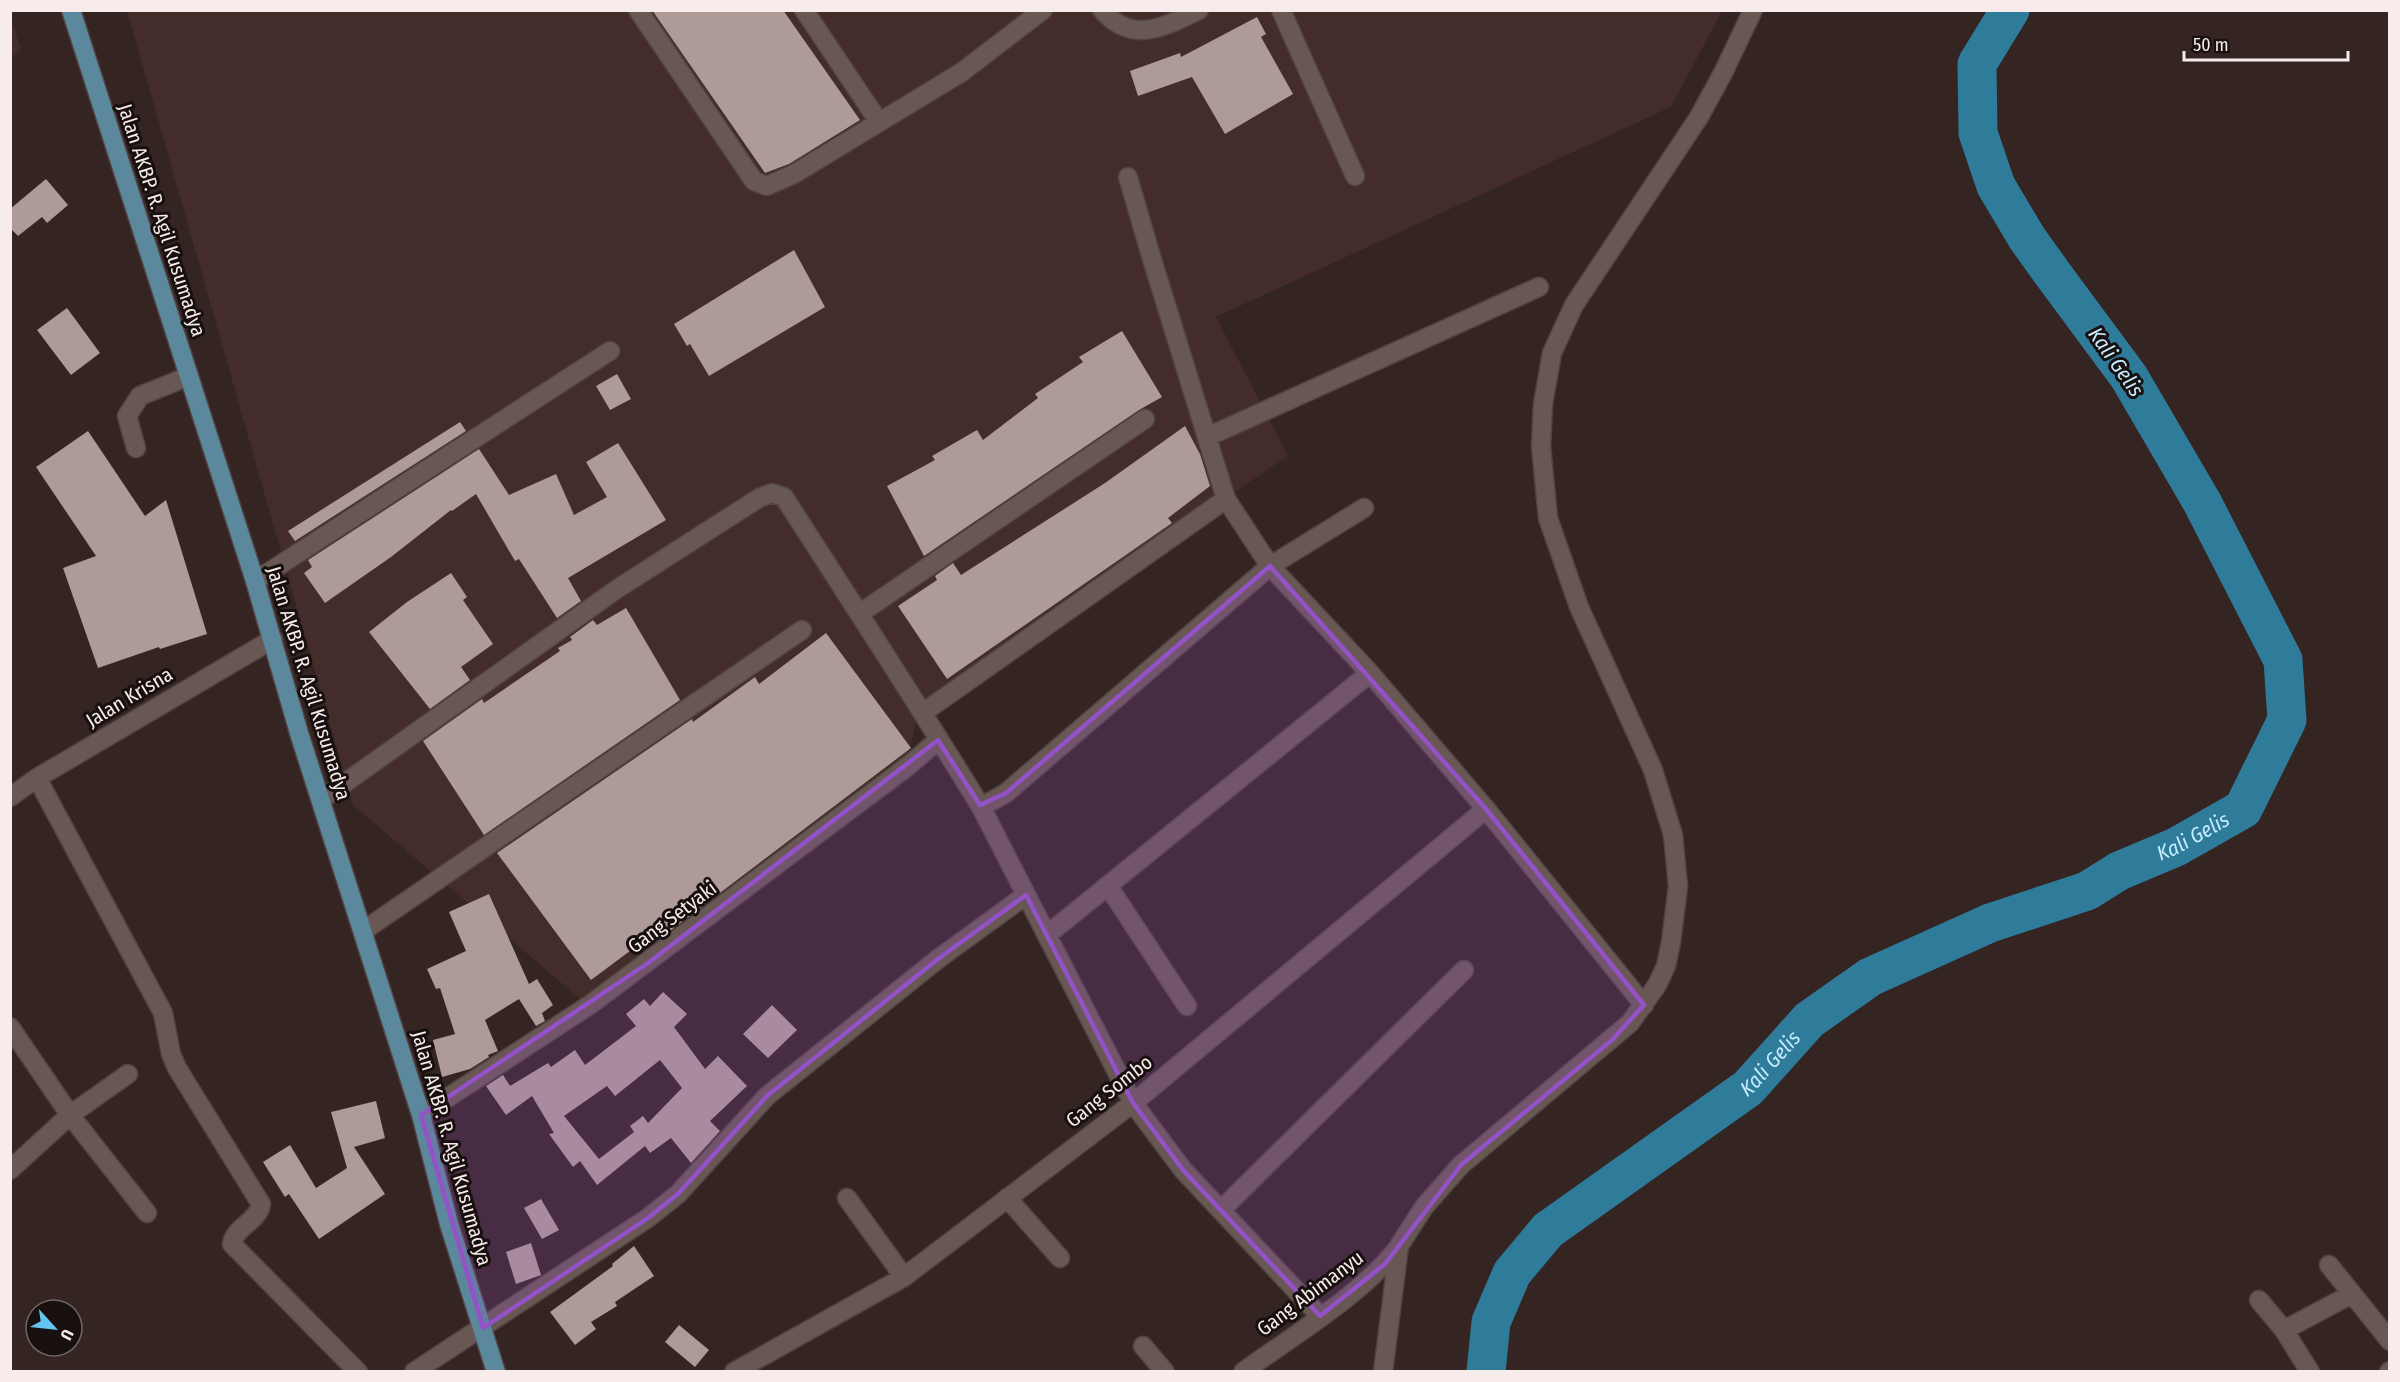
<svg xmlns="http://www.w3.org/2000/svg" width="2400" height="1382" viewBox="0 0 2400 1382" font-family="'Fira Sans Condensed',sans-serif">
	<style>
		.built { fill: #432c29 }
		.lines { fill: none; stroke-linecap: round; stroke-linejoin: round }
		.river { stroke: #2e7b9a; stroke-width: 39 }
		.building { fill: #ae9a96; fill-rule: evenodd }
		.minor-casing { stroke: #504341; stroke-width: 21 }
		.major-casing { stroke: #504341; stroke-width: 21 }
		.minor { stroke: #695754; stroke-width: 18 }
		.major { stroke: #5c889d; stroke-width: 18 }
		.marked { fill: #9452c8; fill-opacity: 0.2; stroke: #9452c8; stroke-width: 4.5; stroke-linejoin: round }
		.labels { text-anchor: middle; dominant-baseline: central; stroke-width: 6; stroke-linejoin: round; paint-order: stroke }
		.street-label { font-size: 20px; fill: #f7eceb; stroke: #17100e }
		.water-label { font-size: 21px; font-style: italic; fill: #c5ebfe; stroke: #17100e }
	</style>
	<rect width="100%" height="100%" fill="#342422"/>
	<path class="built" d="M 127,11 L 1722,11 L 1671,107 L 1216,317 L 1288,456 L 920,706 L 900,787 L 580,999 L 353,805 Z
		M 11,20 L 21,49 L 11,58 L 10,58 Z"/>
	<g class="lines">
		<path class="river" id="s1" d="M 1486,1372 L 1491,1322 L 1512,1273 L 1548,1230 L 1748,1088 L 1809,1020 L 1870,977 L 1990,923 L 2087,891 L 2119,871 L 2176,847 L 2243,809 L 2287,720 L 2283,660 L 2202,502 L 2129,377 L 2052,273 L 2027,238 L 1996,186 L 1978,133 L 1977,64 L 2010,10"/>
	</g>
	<path class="building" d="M 652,10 L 783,10 L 860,120 L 789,164 L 765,173 Z
		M 1257,17 L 1266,34 L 1261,37 L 1293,94 L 1225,134 L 1192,77 L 1138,96 L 1130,71 L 1180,53 L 1181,57 Z
		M 46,179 L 68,205 L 47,223 L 42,217 L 18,236 L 10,228 L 10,209 Z
		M 794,250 L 825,307 L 709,376 L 690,344 L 687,346 L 674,324 Z
		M 67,308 L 100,353 L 71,375 L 37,330 Z
		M 1122,331 L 1162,397 L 1139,410 L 924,556 L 887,486 L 935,460 L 932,456 L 977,430 L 983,440 L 1038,398 L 1035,394 L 1083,362 L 1079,357 Z
		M 617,374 L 631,399 L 610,410 L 596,386 Z
		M 460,422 L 466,431 L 295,541 L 288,531 Z
		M 1185,426 L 1200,454 L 1210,486 L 1168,518 L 1172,523 L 947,679 L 898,606 L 937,580 L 935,576 L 953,563 L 961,575 L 1105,483 Z
		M 88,431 L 145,516 L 166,500 L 207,634 L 160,649 L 159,647 L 98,668 L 63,568 L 96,556 L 36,467 Z
		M 618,443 L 666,520 L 568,578 L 581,601 L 557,618 L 519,559 L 515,561 L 476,494 L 452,511 L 451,510 L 391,557 L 325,603 L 304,573 L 312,567 L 308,560 L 479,449 L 509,495 L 556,474 L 574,515 L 607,497 L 586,462 Z
		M 451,573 L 467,597 L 463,600 L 493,644 L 461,667 L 470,680 L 430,709 L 369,632 L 407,602 Z
		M 626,608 L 680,700 L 484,835 L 423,741 L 482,699 L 484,703 L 560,651 L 558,648 L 572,640 L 570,637 L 593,620 L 597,625 Z
		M 826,633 L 911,748 L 654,943 L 650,936 L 591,980 L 497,853 L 692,719 L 693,722 L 755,677 L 759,684 Z
		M 489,894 L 529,984 L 537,979 L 553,1005 L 542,1013 L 545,1021 L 536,1026 L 519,999 L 485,1020 L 498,1051 L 488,1055 L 489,1057 L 470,1069 L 442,1077 L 433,1040 L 455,1034 L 440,988 L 436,989 L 427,969 L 466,951 L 449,912 Z
		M 663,992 L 687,1014 L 674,1027 L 705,1069 L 718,1056 L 747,1086 L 710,1121 L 720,1131 L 691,1163 L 671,1138 L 650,1153 L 645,1146 L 597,1185 L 580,1161 L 573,1167 L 549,1134 L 554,1133 L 532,1096 L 506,1115 L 486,1086 L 503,1075 L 510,1086 L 548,1063 L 551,1067 L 575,1050 L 585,1065 L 636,1026 L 626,1014 L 644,999 L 650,1006 ZM 660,1060 L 682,1088 L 648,1123 L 643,1116 L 630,1126 L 634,1132 L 599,1159 L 564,1116 L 607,1086 L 615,1096 Z
		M 772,1005 L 797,1030 L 768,1058 L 743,1034 Z
		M 376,1101 L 385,1138 L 354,1147 L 385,1194 L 319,1239 L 289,1194 L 285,1197 L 263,1162 L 290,1145 L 316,1188 L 347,1168 L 331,1112 Z
		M 541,1199 L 559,1230 L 542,1239 L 524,1208 Z
		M 531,1243 L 541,1275 L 516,1284 L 506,1252 Z
		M 634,1246 L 654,1276 L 615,1302 L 617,1306 L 591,1322 L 596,1329 L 575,1345 L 550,1312 L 613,1266 L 612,1264 Z
		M 679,1325 L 709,1350 L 695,1367 L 665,1342 Z"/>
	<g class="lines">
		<g class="minor-casing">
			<path id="minor" d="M 638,10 L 754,181 L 767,186 L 794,174 L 962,72 L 1043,10
				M 804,10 L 879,122
				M 1102,10 C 1132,45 1164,27 1199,10
				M 1281,10 L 1355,176
				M 1128,177 L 1151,256 L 1226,499 L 1270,566 L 1364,508
				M 1207,437 L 1539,287
				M 136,448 L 127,416 L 140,396 L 189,376
				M 255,581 L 610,351
				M 859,614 L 1145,419
				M 924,712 L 1226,499
				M 37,778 L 163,1013 L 171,1054 L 177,1068 L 261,1204 C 259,1221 234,1227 232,1244 L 358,1372
				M 10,797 L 37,778 L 273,639
				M 321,800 L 617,589 L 759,498 L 772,493 L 784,497 C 850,600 917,702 981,807 L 1006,793 L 1270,566 L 1370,673 L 1486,809 L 1644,1005
				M 981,807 L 1133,1103 L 1183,1170 L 1320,1316
				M 1108,886 L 1187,1006
				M 363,931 L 802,630
				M 1047,935 L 1370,673
				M 10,1027 L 70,1115 L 147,1213
				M 421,1115 L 591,1004 L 908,766 L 938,740
				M 10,1170 L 70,1115 L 128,1074
				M 847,1198 L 904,1277
				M 1007,1198 L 1060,1258
				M 1221,1210 L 1464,970
				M 2329,1265 L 2390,1341
				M 2259,1300 L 2284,1330 L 2310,1372
				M 2284,1330 L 2352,1294
				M 1143,1346 L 1165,1372
				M 414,1372 L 648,1218 L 678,1194 L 767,1096 L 938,959 L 1026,895
				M 734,1372 L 904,1277 L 1133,1103 L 1486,809
				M 1243,1372 C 1295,1334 1359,1297 1398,1248
				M 1383,1372 L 1399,1246 L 1424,1207 L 1461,1165 L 1630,1023 L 1657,985 L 1666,966 L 1671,942 L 1678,886 L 1673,835 L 1653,770 L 1579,607 L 1548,518 L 1541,446 L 1543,404 L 1552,353 L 1574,305 L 1699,117 L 1723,73 L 1753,10
				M 2389,1372 L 2390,1371"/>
		</g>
		<g class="major-casing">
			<path id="major" d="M 71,10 L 255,581 L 299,733 L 421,1115 L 449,1224 L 496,1372"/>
		</g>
		<use href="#minor" class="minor"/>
		<use href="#major" class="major"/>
	</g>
	<path class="marked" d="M 1270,566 L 1486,809 L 1644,1005 L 1612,1040 L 1461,1165 L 1385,1264 L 1320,1316 L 1183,1170 L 1133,1103 L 1026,895 L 938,959 L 767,1096 L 678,1194 L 648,1218 L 483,1328 L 421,1115 L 648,963 L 938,740 L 980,805 L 1006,793 Z"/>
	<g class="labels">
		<g class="street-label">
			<text transform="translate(162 220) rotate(72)">Jalan AKBP. R. Agil Kusumadya</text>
			<text transform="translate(309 683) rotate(73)">Jalan AKBP. R. Agil Kusumadya</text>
			<text transform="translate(129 697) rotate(-31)">Jalan Krisna</text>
			<text transform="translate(672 917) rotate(-37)">Gang Setyaki</text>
			<text transform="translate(1109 1091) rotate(-38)">Gang Sombo</text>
			<text transform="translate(452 1148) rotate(74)">Jalan AKBP. R. Agil Kusumadya</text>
			<text transform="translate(1310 1293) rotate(-37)">Gang Abimanyu</text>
		</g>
		<g class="water-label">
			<text transform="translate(2116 362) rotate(55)">Kali Gelis</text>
			<text stroke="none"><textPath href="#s1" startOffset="924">Kali Gelis</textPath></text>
			<text stroke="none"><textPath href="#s1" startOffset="438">Kali Gelis</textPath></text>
		</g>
	</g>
	<rect width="2400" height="1382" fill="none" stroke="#f7eceb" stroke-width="24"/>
	<g transform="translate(54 1328) rotate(117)"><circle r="28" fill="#17100e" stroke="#716866" stroke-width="1.5"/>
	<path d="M0-4.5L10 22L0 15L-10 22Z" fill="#64c5ee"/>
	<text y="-9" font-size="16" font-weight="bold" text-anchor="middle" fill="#f7eceb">U</text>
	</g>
	<path d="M2184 51v9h164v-9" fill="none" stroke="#f7eceb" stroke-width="3"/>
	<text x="2193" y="51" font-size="18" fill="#f7eceb" stroke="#17100e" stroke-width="4.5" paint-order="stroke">50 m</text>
</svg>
